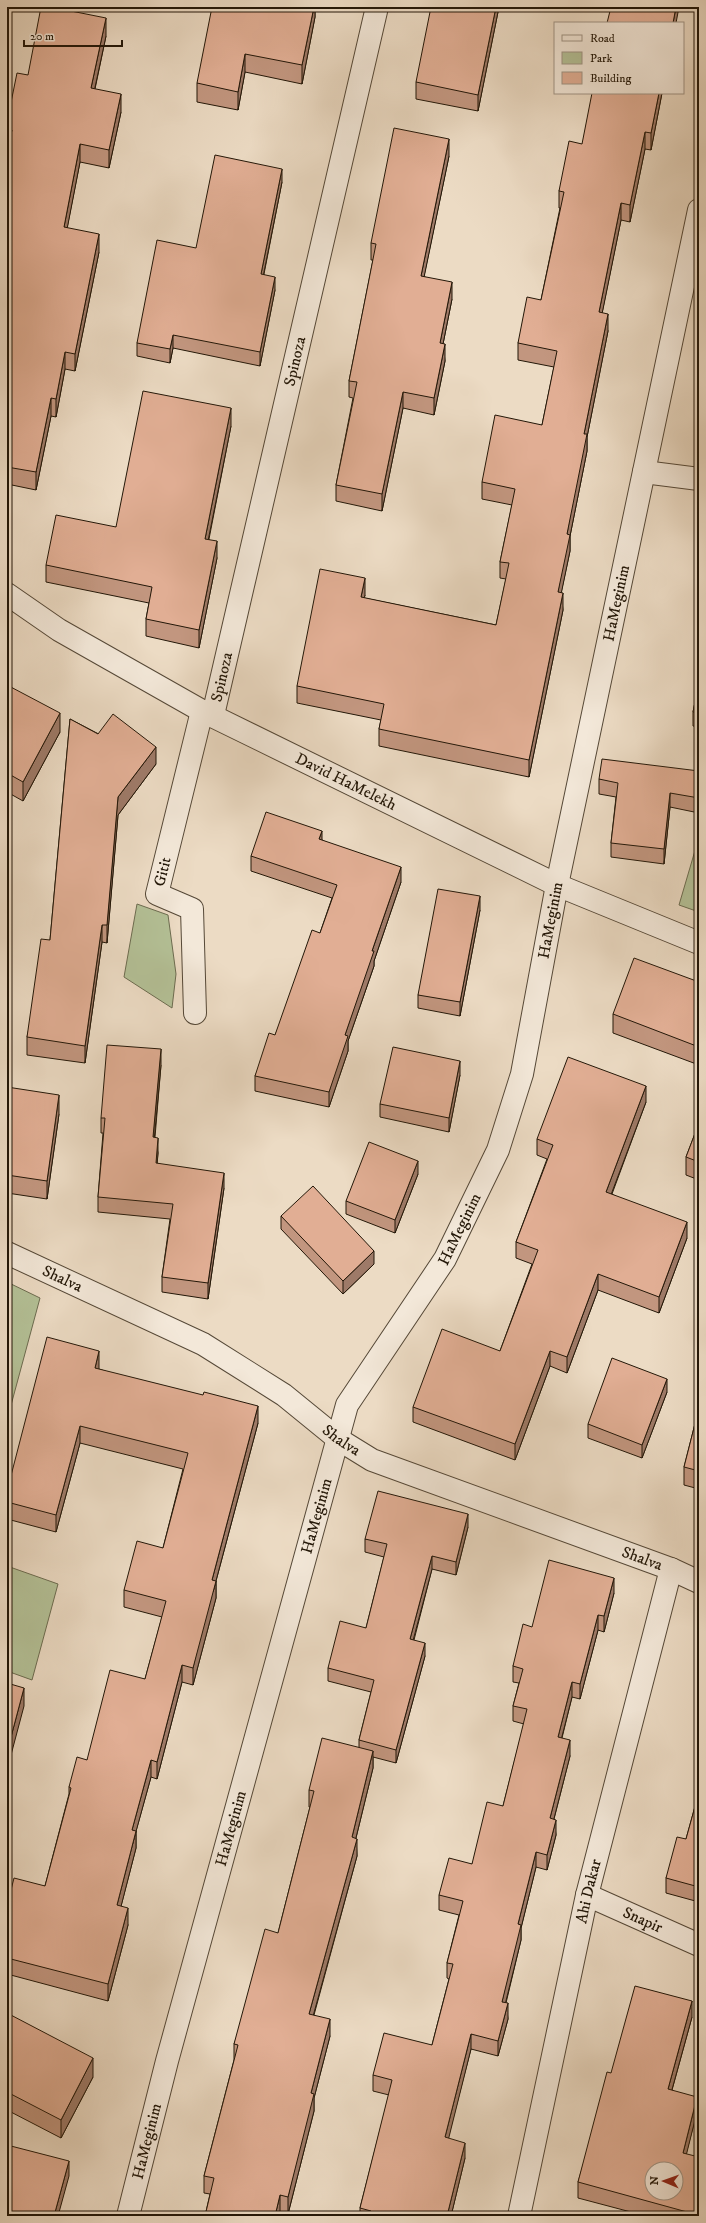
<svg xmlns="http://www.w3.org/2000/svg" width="706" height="2223" viewBox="0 0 706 2223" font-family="'IM FELL DW Pica',serif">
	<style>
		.green { fill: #b4c197; stroke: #6c6c50 }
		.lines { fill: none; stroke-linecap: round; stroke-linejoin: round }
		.street-casing { stroke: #554837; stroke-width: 24 }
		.street { stroke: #f3e8d9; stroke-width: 22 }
		.wall { fill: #c2967f; stroke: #231708 }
		.shaded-wall { fill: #9e7a68; stroke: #231708 }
		.building { fill: #e1ae94; stroke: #231708; fill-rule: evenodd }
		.labels { text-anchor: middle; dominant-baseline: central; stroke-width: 4; stroke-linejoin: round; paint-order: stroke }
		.street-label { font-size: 16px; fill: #231708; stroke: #f3e8d9 }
	</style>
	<rect width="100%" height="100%" fill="#ecdbc4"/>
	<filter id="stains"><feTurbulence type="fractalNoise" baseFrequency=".005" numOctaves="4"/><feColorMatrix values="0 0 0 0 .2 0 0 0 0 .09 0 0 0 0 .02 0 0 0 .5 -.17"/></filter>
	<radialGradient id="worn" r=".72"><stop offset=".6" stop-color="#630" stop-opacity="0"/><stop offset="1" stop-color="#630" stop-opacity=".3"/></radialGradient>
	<path class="green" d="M 699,837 L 699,912 L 679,905 Z
		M 137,904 L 168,915 L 176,974 L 172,1008 L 124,977 Z
		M 7,1282 L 40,1298 L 7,1420 Z
		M 7,1566 L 58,1584 L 32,1680 L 7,1671 Z"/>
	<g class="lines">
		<g class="street-casing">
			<g id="street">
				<path d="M 644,472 L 699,479"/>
				<path id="s1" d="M 7,594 L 59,630 L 202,711 L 557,885 L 699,943"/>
				<path id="s2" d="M 213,715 L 377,7"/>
				<path id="s3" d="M 195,1013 L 192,909 L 157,894 L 202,711"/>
				<path id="s4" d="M 7,1253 L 203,1344 L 284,1395 L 338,1439 L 372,1460 L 671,1569 L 699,1582"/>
				<path id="s5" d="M 587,1895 L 699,1945"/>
				<path id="s6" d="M 128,2216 L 167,2061 L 347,1405 L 445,1259 L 498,1150 L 522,1074 L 557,885 L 699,210"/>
				<path id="s7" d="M 519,2216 L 587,1895 L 671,1569"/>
			</g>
		</g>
		<use href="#street" class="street"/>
	</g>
	<path class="wall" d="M 315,7 L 315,17 L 302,84 L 245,72 L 238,110 L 197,102 L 197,83 Z
		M 499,7 L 478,111 L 416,99 L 416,82 Z
		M 106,36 L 95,89 L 121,112 L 109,168 L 80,162 L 67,228 L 99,252 L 75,371 L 65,369 L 56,417 L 51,416 L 36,490 L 7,484 L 7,153 L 8,147 L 7,147 L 7,122 L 28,75 Z
		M 662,93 L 651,150 L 645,149 L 630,222 L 621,220 L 602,313 L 608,331 L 587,437 L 587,451 L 570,536 L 570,551 L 561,593 L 563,610 L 529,777 L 379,746 L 379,729 L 381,720 L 297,703 L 297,686 L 365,595 L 364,598 L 496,625 L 506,579 L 500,578 L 500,562 L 512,505 L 482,499 L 482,482 L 542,425 L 554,367 L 518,360 L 518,343 L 541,300 L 560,208 L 559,208 L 559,191 L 582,144 Z
		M 449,156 L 424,276 L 452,299 L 443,344 L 445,361 L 434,415 L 403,408 L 382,511 L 336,501 L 336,485 L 353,398 L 349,397 L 349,381 L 373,260 L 371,260 L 371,243 Z
		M 282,182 L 264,274 L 275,290 L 260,366 L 173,348 L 170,363 L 137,356 L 137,343 L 196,248 Z
		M 231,426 L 209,539 L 217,558 L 199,648 L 146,636 L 146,619 L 149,603 L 46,582 L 46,565 L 116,527 Z
		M 699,682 L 699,727 L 693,726 L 693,712 Z
		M 7,685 L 60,732 L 23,801 L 7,792 Z
		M 70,719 L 156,764 L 118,815 L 107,943 L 102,942 L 85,1063 L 27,1055 L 27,1037 L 50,940 Z
		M 699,771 L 699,813 L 670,807 L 664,864 L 611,857 L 611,843 L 616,797 L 599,794 L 599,779 Z
		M 322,840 L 401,882 L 374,961 L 374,966 L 348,1041 L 348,1051 L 329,1107 L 255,1091 L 255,1076 L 275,1035 L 320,933 L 332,898 L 251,871 L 251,856 Z
		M 480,910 L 460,1016 L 418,1008 L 418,995 Z
		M 699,982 L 699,1065 L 613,1033 L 613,1014 Z
		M 161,1065 L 155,1137 L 158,1153 L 157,1163 L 224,1188 L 208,1299 L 162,1292 L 162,1277 L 170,1219 L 98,1212 L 98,1197 L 103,1133 L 101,1133 L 101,1118 Z
		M 460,1075 L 449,1132 L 380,1117 L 380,1104 Z
		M 7,1087 L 59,1114 L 47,1199 L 7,1193 Z
		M 646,1102 L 612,1194 L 687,1238 L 659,1313 L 598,1290 L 567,1373 L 550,1366 L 515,1460 L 413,1422 L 413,1407 L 500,1351 L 532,1264 L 516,1258 L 516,1242 L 547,1159 L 537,1155 L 537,1139 Z
		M 699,1123 L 699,1180 L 686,1175 L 686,1157 Z
		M 418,1174 L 395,1233 L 346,1214 L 346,1201 Z
		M 281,1216 L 374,1264 L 343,1294 L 281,1229 Z
		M 99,1369 L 258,1423 L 216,1581 L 216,1598 L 193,1685 L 182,1682 L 157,1779 L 151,1777 L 136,1831 L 136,1848 L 121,1906 L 128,1925 L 108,2001 L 7,1974 L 7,1906 L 45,1886 L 69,1794 L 69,1787 L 87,1760 L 145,1679 L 162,1617 L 124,1607 L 124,1590 L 163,1548 L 183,1469 L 80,1443 L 56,1532 L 7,1519 L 7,1491 Z
		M 667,1392 L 642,1458 L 588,1438 L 588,1424 Z
		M 699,1408 L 699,1489 L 684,1485 L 684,1467 Z
		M 468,1527 L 456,1575 L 432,1569 L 414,1640 L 425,1656 L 396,1763 L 373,1757 L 373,1768 L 356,1838 L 357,1856 L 314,2015 L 330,2036 L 314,2098 L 314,2111 L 288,2214 L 280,2212 L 280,2216 L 205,2216 L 210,2194 L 204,2193 L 204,2176 L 234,2060 L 234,2044 L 278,1933 L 310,1807 L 309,1807 L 309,1790 L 359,1748 L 359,1740 L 371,1692 L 328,1681 L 328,1668 L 366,1628 L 384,1557 L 365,1552 L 365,1539 Z
		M 614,1593 L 604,1632 L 598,1630 L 580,1699 L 572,1697 L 562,1738 L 570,1756 L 554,1819 L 556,1835 L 547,1870 L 536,1867 L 521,1928 L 521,1940 L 506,2003 L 508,2019 L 498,2056 L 471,2049 L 448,2138 L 465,2158 L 451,2216 L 360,2216 L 360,2208 L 389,2095 L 373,2091 L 373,2075 L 432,2045 L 449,1979 L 447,1978 L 447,1963 L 459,1915 L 439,1910 L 439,1895 L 472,1864 L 503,1806 L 524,1724 L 513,1721 L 513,1706 L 519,1683 L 513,1682 L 513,1666 L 532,1627 Z
		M 699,1792 L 699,1902 L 666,1893 L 666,1878 L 686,1839 Z
		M 7,2013 L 93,2077 L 61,2138 L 7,2110 Z
		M 692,2017 L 672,2090 L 697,2112 L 686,2154 L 699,2216 L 646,2216 L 578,2198 L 578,2182 L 611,2073 Z"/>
	<path class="shaded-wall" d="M 314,7 L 315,7 L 315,17 L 302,84 L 302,65 Z
		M 496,7 L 499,7 L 478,111 L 478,95 Z
		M 676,7 L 679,7 L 676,23 L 673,23 Z
		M 106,18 L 106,36 L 91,106 L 91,88 Z
		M 245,54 L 245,72 L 238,110 L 238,92 Z
		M 659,93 L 662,93 L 651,150 L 651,133 Z
		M 121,94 L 121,112 L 109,168 L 109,150 Z
		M 645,132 L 645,149 L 630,222 L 630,205 Z
		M 449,139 L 449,156 L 421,292 L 421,276 Z
		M 80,144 L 80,162 L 64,245 L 64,227 Z
		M 282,169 L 282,182 L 261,287 L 261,274 Z
		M 621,203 L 621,220 L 599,329 L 599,312 Z
		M 99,234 L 99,252 L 75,371 L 75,354 Z
		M 275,277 L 275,290 L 260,366 L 260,352 Z
		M 452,282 L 452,299 L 440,359 L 440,343 Z
		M 608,314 L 608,331 L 587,437 L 587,451 L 570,536 L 570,551 L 558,609 L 558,592 L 567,534 L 584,434 Z
		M 173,335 L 173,348 L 170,363 L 170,349 Z
		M 445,344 L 445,361 L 434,415 L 434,398 Z
		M 65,352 L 65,369 L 56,417 L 56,399 Z
		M 403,392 L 403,408 L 382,511 L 382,494 Z
		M 51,398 L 51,416 L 36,490 L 36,472 Z
		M 231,408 L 231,426 L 205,556 L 205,539 Z
		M 217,541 L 217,558 L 199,648 L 199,630 Z
		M 365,578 L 365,595 L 361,614 L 361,597 Z
		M 563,593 L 563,610 L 529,777 L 529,760 Z
		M 60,713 L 60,732 L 23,801 L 23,782 Z
		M 156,747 L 156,764 L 118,815 L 107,943 L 107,925 L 118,797 Z
		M 670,793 L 670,807 L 664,864 L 664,849 Z
		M 322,831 L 322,847 L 319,839 Z
		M 401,867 L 401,882 L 374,961 L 374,966 L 348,1041 L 348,1051 L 329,1107 L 329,1092 L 345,1035 L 372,951 Z
		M 480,896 L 480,910 L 460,1016 L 460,1002 Z
		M 102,925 L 102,942 L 85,1063 L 85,1046 Z
		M 161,1049 L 161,1065 L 153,1152 L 153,1137 Z
		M 460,1061 L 460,1075 L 449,1132 L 449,1118 Z
		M 646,1086 L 646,1102 L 606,1208 L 606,1192 Z
		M 59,1095 L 59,1114 L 47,1199 L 47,1181 Z
		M 158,1138 L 158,1153 L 156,1179 L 156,1163 Z
		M 418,1161 L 418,1174 L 395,1233 L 395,1220 Z
		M 224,1173 L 224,1188 L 208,1299 L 208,1283 Z
		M 687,1222 L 687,1238 L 659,1313 L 659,1297 Z
		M 374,1251 L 374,1264 L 343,1294 L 343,1281 Z
		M 598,1274 L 598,1290 L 567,1373 L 567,1357 Z
		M 99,1351 L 99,1368 L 95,1385 L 95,1368 Z
		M 550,1351 L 550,1366 L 515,1460 L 515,1444 Z
		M 667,1379 L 667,1392 L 642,1458 L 642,1445 Z
		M 258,1406 L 258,1423 L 213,1592 L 216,1581 L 216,1598 L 193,1685 L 193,1668 L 212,1580 Z
		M 80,1426 L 80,1443 L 56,1532 L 56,1515 Z
		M 468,1514 L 468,1527 L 456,1575 L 456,1562 Z
		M 432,1556 L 432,1569 L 410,1652 L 410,1639 Z
		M 614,1578 L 614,1593 L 604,1632 L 604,1616 Z
		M 598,1615 L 598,1630 L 580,1699 L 580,1684 Z
		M 425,1643 L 425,1656 L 396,1763 L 396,1750 Z
		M 182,1665 L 182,1682 L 157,1779 L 157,1762 Z
		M 572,1682 L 572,1697 L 558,1752 L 558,1737 Z
		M 24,1688 L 24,1706 L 7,1770 L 7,1752 Z
		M 570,1740 L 570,1756 L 550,1834 L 550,1818 Z
		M 373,1751 L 373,1768 L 352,1854 L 352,1837 Z
		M 151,1760 L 151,1777 L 132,1846 L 132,1830 Z
		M 556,1820 L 556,1835 L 547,1870 L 547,1855 Z
		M 136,1831 L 136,1848 L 117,1922 L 117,1905 Z
		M 357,1839 L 357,1856 L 309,2031 L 309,2014 Z
		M 536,1852 L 536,1867 L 521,1928 L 521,1940 L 502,2017 L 502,2002 L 518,1924 Z
		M 128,1908 L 128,1925 L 108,2001 L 108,1984 Z
		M 692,2001 L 692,2017 L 668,2104 L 668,2089 Z
		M 508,2003 L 508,2019 L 498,2056 L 498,2041 Z
		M 330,2019 L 330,2036 L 314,2098 L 314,2111 L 288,2214 L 288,2197 L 311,2093 Z
		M 471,2034 L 471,2049 L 445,2153 L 445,2137 Z
		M 93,2058 L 93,2077 L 61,2138 L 61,2120 Z
		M 697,2097 L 697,2112 L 683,2168 L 683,2153 Z
		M 465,2143 L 465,2158 L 451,2216 L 447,2216 Z
		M 69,2161 L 69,2176 L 58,2216 L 54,2216 Z
		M 280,2195 L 280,2216 L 275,2216 Z"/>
	<path class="building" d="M 41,7 L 51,7 L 106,18 L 91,88 L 121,94 L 109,150 L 80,144 L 64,227 L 99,234 L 75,354 L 65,352 L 56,399 L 51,398 L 36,472 L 7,467 L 7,153 L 12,130 L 7,129 L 7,122 L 17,73 L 28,75 Z
		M 212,7 L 314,7 L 302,65 L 245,54 L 238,92 L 197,83 Z
		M 431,7 L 496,7 L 478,95 L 416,82 Z
		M 611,7 L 676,7 L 673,23 L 607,23 Z
		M 592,93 L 659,93 L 651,133 L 645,132 L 630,205 L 621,203 L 599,312 L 608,314 L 584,434 L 587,434 L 567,534 L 570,535 L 558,592 L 563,593 L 529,760 L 379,729 L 384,704 L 297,686 L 320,569 L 365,578 L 361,597 L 496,625 L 509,563 L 500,562 L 515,489 L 482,482 L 495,415 L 542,425 L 557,351 L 518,343 L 527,297 L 541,300 L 564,192 L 559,191 L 569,141 L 582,144 Z
		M 394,128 L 449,139 L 421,276 L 452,282 L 440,343 L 445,344 L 434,398 L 403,392 L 382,494 L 336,485 L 357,382 L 349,381 L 376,244 L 371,243 Z
		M 215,155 L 282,169 L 261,274 L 275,277 L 260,352 L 173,335 L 170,349 L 137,343 L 157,240 L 196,248 Z
		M 143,391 L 231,408 L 205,539 L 217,541 L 199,630 L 146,619 L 152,587 L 46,565 L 56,515 L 116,527 Z
		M 699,682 L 699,713 L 693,712 Z
		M 7,685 L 60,713 L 23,782 L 7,773 Z
		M 113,714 L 156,747 L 118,797 L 107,925 L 102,925 L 85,1046 L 27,1037 L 41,939 L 50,940 L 70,719 L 98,734 Z
		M 602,759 L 699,771 L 699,798 L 670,793 L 664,849 L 611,843 L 618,783 L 599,779 Z
		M 266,812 L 322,831 L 319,839 L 401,867 L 372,951 L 374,951 L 345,1035 L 348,1036 L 329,1092 L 255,1076 L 269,1033 L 275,1035 L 312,930 L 320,933 L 337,885 L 251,856 Z
		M 438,889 L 480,896 L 460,1002 L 418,995 Z
		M 634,958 L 699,982 L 699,1047 L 613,1014 Z
		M 107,1045 L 161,1049 L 153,1137 L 158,1138 L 156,1163 L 224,1173 L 208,1283 L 162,1277 L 173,1204 L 98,1197 L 105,1118 L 101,1118 Z
		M 393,1047 L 460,1061 L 449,1118 L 380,1104 Z
		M 568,1057 L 646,1086 L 606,1192 L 687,1222 L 659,1297 L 598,1274 L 567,1357 L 550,1351 L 515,1444 L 413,1407 L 442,1329 L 500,1351 L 538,1250 L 516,1242 L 553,1145 L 537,1139 Z
		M 7,1087 L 59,1095 L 47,1181 L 7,1175 Z
		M 699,1123 L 699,1162 L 686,1157 Z
		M 369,1142 L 418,1161 L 395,1220 L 346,1201 Z
		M 313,1186 L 374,1251 L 343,1281 L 281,1216 Z
		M 47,1337 L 99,1351 L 95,1368 L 203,1395 L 204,1392 L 258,1406 L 212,1580 L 216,1581 L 193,1668 L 182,1665 L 157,1762 L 151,1760 L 132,1830 L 136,1831 L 117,1905 L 128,1908 L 108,1984 L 7,1958 L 7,1906 L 14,1878 L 45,1886 L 71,1788 L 69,1787 L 77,1757 L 87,1760 L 110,1670 L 145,1679 L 166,1601 L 124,1590 L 137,1541 L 163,1548 L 188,1453 L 80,1426 L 56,1515 L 7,1502 L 7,1491 Z
		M 612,1358 L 667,1379 L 642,1445 L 588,1424 Z
		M 699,1408 L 699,1471 L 684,1467 Z
		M 378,1491 L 468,1514 L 456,1562 L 432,1556 L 410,1639 L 425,1643 L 396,1750 L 359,1740 L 374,1680 L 328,1668 L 340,1621 L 366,1628 L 387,1544 L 365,1539 Z
		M 549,1560 L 614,1578 L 604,1616 L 598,1615 L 580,1684 L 572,1682 L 558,1737 L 570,1740 L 550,1818 L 556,1820 L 547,1855 L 536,1852 L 518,1924 L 521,1925 L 502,2002 L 508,2003 L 498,2041 L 471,2034 L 445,2137 L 465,2143 L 447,2216 L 370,2216 L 371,2211 L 360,2208 L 392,2080 L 373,2075 L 384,2033 L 432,2045 L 453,1964 L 447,1963 L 463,1901 L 439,1895 L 449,1858 L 472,1864 L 487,1802 L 503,1806 L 527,1709 L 513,1706 L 523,1669 L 513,1666 L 523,1624 L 532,1627 Z
		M 7,1683 L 24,1688 L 7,1752 Z
		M 322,1738 L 373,1751 L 352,1837 L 357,1839 L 309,2014 L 330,2019 L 311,2093 L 314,2094 L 288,2197 L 280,2195 L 275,2216 L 205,2216 L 214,2178 L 204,2176 L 238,2045 L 234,2044 L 265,1929 L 278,1933 L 314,1791 L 309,1790 Z
		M 699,1792 L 699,1887 L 666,1878 L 677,1837 L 686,1839 Z
		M 635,1986 L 692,2001 L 668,2089 L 697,2097 L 683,2153 L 699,2157 L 699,2216 L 698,2216 L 698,2215 L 578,2182 L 607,2072 L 611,2073 ZM 652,2169 L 676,2169 L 676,2193 L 652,2193 Z
		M 7,2013 L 93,2058 L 61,2120 L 7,2092 Z
		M 7,2145 L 69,2161 L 54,2216 L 7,2216 Z"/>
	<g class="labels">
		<g class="street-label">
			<text stroke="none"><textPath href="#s2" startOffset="363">Spinoza</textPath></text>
			<text stroke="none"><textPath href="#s6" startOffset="1697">HaMeginim</textPath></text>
			<text stroke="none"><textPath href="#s2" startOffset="39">Spinoza</textPath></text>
			<text stroke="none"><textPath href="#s1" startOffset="388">David HaMelekh</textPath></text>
			<text stroke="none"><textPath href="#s3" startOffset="165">Gitit</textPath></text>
			<text stroke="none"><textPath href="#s6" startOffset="1373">HaMeginim</textPath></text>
			<text stroke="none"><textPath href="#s6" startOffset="1049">HaMeginim</textPath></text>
			<text stroke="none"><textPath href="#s4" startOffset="61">Shalva</textPath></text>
			<text stroke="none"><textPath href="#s4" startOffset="385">Shalva</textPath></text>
			<text stroke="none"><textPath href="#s6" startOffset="725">HaMeginim</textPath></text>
			<text stroke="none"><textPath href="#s4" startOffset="709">Shalva</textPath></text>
			<text stroke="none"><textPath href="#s6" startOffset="401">HaMeginim</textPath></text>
			<text stroke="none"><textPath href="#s7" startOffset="332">Ahi Dakar</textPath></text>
			<text stroke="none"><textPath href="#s5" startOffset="61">Snapir</textPath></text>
			<text stroke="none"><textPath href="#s6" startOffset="77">HaMeginim</textPath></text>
		</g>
	</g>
	<rect width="706" height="2223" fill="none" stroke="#ecdbc4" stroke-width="24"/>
	<rect x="8" y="8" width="690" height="2207" fill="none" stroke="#231708" stroke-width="2"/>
	<rect x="12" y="12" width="682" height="2199" fill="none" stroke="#231708"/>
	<rect x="554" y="22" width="130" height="72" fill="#f3e8d9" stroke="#a09485"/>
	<rect x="562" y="35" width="20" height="6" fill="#f3e8d9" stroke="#a09485"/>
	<text x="590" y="42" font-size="12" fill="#231708">Road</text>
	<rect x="562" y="52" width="20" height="12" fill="#b4c197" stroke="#a09485"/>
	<text x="590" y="62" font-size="12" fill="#231708">Park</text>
	<rect x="562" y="72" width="20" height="12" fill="#e1ae94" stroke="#a09485"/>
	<text x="590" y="82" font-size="12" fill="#231708">Building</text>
	<g transform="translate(664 2181) rotate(272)"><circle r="19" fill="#f3e8d9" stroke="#a09485"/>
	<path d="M0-3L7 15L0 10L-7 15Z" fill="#8f2418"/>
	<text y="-6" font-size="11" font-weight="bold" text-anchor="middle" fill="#231708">N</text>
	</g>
	<path d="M24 40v6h98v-6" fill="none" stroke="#231708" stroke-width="2"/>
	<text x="30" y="40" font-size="12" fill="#231708" stroke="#f3e8d9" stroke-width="3" paint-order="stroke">20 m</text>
	<rect width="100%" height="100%" filter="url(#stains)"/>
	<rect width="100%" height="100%" fill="url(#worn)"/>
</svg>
